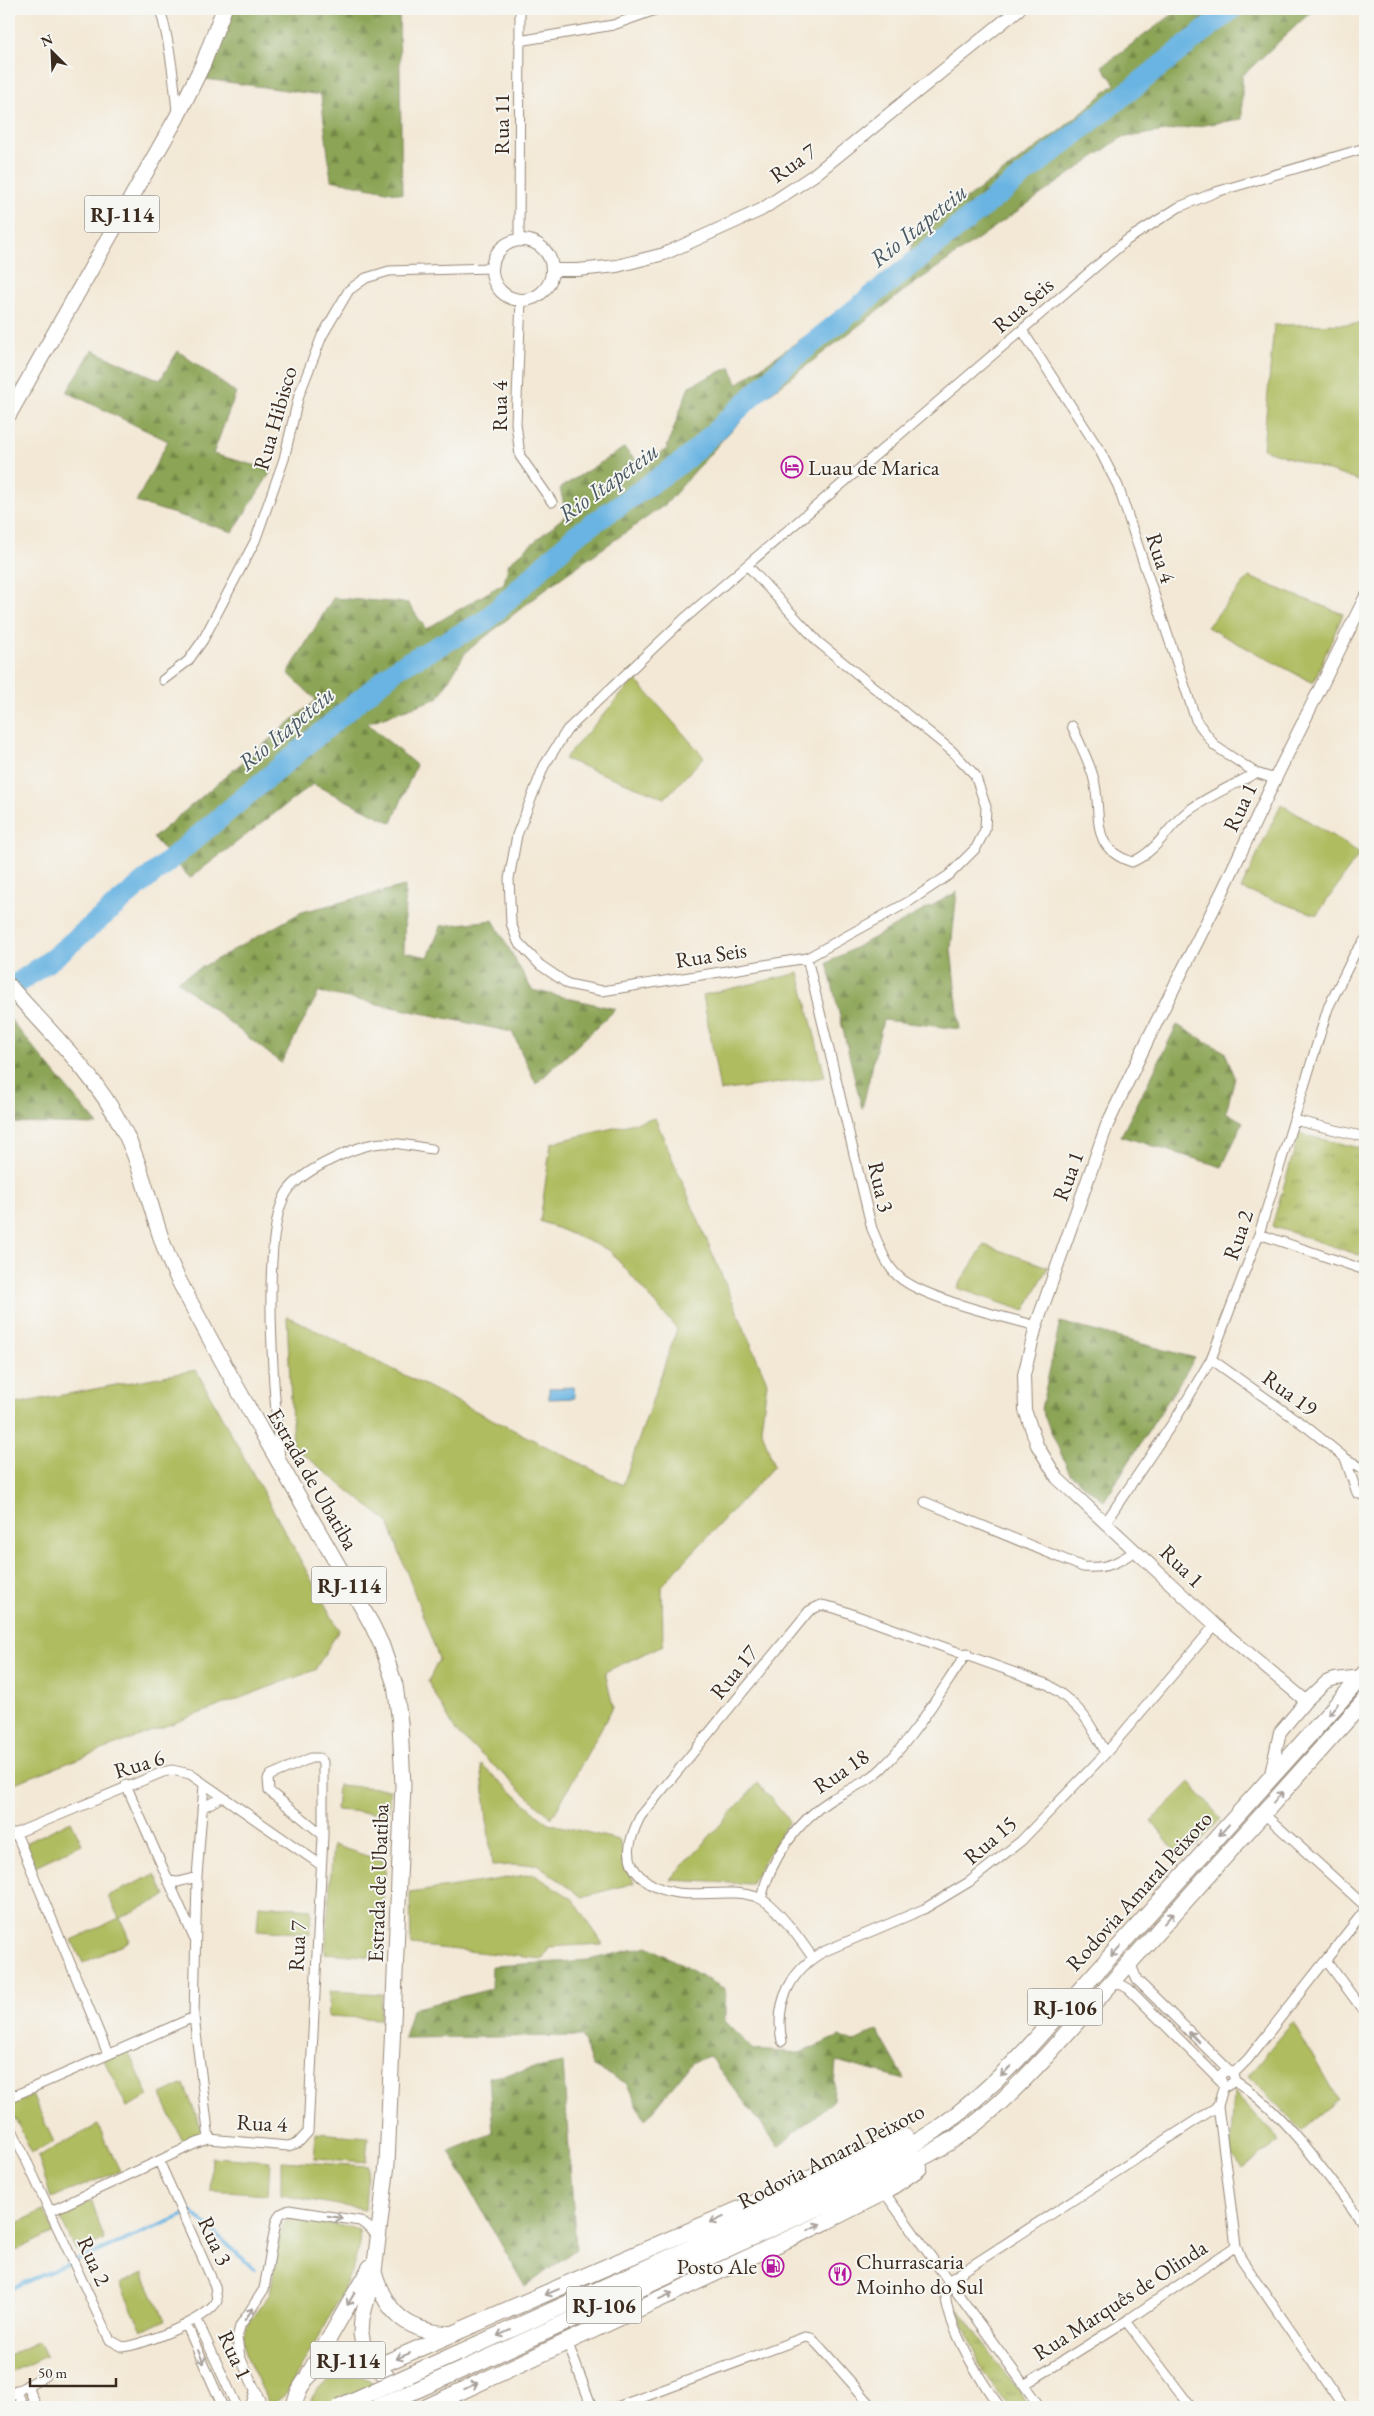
<svg xmlns="http://www.w3.org/2000/svg" width="1374" height="2416" viewBox="0 0 1374 2416" font-family="'EB Garamond',serif">
	<style>
		.green { fill: #afbc5e; stroke: #75733e }
		.forest { fill: url(#forest-firs); stroke: #63673a }
		.park { fill: url(#park-tufts); stroke: #75733e }
		.water { fill: url(#water-ripples); stroke: #526f80 }
		.lines { fill: none; stroke-linecap: round; stroke-linejoin: round }
		.stream { stroke: #69b4e2; stroke-width: 4 }
		.river { stroke: #69b4e2; stroke-width: 21 }
		.street-casing { stroke: #97897a; stroke-width: 11 }
		.secondary-casing { stroke: #97897a; stroke-width: 14 }
		.primary-casing { stroke: #97897a; stroke-width: 17 }
		.highway-casing { stroke: #97897a; stroke-width: 18 }
		.street { stroke: #fff; stroke-width: 9 }
		.secondary { stroke: #fff; stroke-width: 12 }
		.primary { stroke: #fff; stroke-width: 15 }
		.highway { stroke: #fff; stroke-width: 16 }
		.highway-bridge-casing { stroke: #97897a; stroke-width: 18; stroke-linecap: butt }
		.highway-bridge { stroke: #fff; stroke-width: 16 }
		.oneway { stroke: #a79f9a }
		.labels { text-anchor: middle; dominant-baseline: central; stroke-width: 4; stroke-linejoin: round; paint-order: stroke }
		.shield { fill: #f6f6f2; stroke: #73675e; stroke-width: 1 }
		.shield-label { font-size: 21px; font-weight: bold; fill: #3b2a1e }
		.street-label { font-size: 22px; fill: #3b2a1e; stroke: #f6f6f2 }
		.poi-label { font-size: 22px; fill: #3b2a1e; stroke: #f6f6f2; text-anchor: start }
		.water-label { font-size: 24px; font-style: italic; fill: #4b5a63; stroke: #f6f6f2 }
	</style>
	<defs>
		<pattern id="forest-firs" width="22" height="20" patternUnits="userSpaceOnUse" patternTransform="scale(1.25)"><rect width="22" height="20" fill="#8ba455"/><path d="M5 1l3.5 6h-7zM16 11l3.5 6h-7z" fill="#738646"/></pattern>
		<pattern id="park-tufts" width="24" height="20" patternUnits="userSpaceOnUse" patternTransform="scale(1.25)"><rect width="24" height="20" fill="#afbc5e"/><path d="M3 7l-1-3M5 7V3M7 7l1-3M15 17l-1-3M17 17v-4M19 17l1-3" fill="none" stroke="#90994d"/></pattern>
		<pattern id="water-ripples" width="26" height="14" patternUnits="userSpaceOnUse" patternTransform="scale(1.25)"><rect width="26" height="14" fill="#69b4e2"/><path d="M2 4q2-2 4 0t4 0M15 11q2-2 4 0t4 0" fill="none" stroke="#5893b7"/></pattern>
	</defs>
	<rect width="100%" height="100%" fill="#f6f6f2"/>
	<filter id="ink" filterUnits="userSpaceOnUse"><feTurbulence type="fractalNoise" baseFrequency=".02" numOctaves="2"/><feDisplacementMap in="SourceGraphic" scale="10" xChannelSelector="R" yChannelSelector="G"/><feConvolveMatrix kernelMatrix="1 2 1 2 8 2 1 2 1" color-interpolation-filters="sRGB"/></filter>
	<filter id="wash" filterUnits="userSpaceOnUse"><feTurbulence type="fractalNoise" baseFrequency=".0096" numOctaves="4" result="noise"/><feDisplacementMap in="SourceGraphic" scale="20" xChannelSelector="R" yChannelSelector="G"/><feGaussianBlur stdDeviation="1.12" result="paint"/><feColorMatrix in="noise" values="0 0 0 0 0 0 0 0 0 0 0 0 0 0 0 0 0 1.4 0 .05"/><feComposite in="paint" operator="in"/></filter>
	<g filter="url(#wash)">
		<rect width="100%" height="100%" fill="#f3e8d5"/>
		<path class="green" d="M 1365,324 L 1365,483 L 1263,449 L 1274,325 Z
			M 1249,577 L 1343,614 L 1313,683 L 1207,627 Z
			M 635,679 L 704,757 L 665,798 L 564,759 Z
			M 1281,804 L 1360,853 L 1317,915 L 1241,889 Z
			M 799,973 L 825,1077 L 720,1091 L 703,995 Z
			M 655,1118 L 767,1382 L 761,1428 L 774,1466 L 662,1585 L 663,1645 L 605,1672 L 613,1707 L 552,1818 L 456,1732 L 428,1682 L 439,1659 L 388,1522 L 293,1446 L 287,1316 L 623,1485 L 677,1329 L 609,1250 L 540,1221 L 551,1143 Z
			M 984,1245 L 1048,1267 L 1025,1311 L 957,1288 Z
			M 196,1370 L 339,1630 L 315,1670 L 9,1785 L 9,1405 Z
			M 481,1765 L 548,1823 L 619,1840 L 634,1883 L 582,1897 L 537,1864 L 492,1866 Z
			M 1190,1782 L 1221,1819 L 1182,1859 L 1151,1821 Z
			M 758,1783 L 789,1821 L 750,1884 L 670,1880 Z
			M 338,1785 L 390,1789 L 388,1814 L 336,1810 Z
			M 71,1821 L 82,1844 L 35,1866 L 24,1844 Z
			M 333,1845 L 386,1862 L 378,1957 L 325,1953 Z
			M 155,1874 L 166,1896 L 120,1918 L 130,1941 L 83,1963 L 72,1940 L 119,1918 L 108,1896 Z
			M 533,1874 L 573,1899 L 603,1944 L 549,1947 L 543,1959 L 411,1945 L 410,1893 Z
			M 259,1905 L 311,1909 L 310,1934 L 257,1930 Z
			M 330,1991 L 382,1994 L 380,2019 L 328,2016 Z
			M 1293,2022 L 1338,2100 L 1302,2130 L 1248,2076 Z
			M 127,2049 L 149,2096 L 127,2107 L 104,2060 Z
			M 184,2084 L 203,2133 L 183,2142 L 161,2095 Z
			M 1234,2093 L 1280,2141 L 1242,2169 L 1230,2153 Z
			M 32,2095 L 54,2142 L 32,2153 L 9,2106 Z
			M 98,2125 L 120,2171 L 51,2198 L 38,2156 Z
			M 316,2133 L 368,2137 L 366,2162 L 314,2158 Z
			M 212,2157 L 270,2161 L 268,2194 L 210,2190 Z
			M 281,2161 L 368,2166 L 365,2210 L 281,2195 Z
			M 92,2201 L 104,2240 L 76,2251 L 58,2214 Z
			M 44,2210 L 54,2232 L 9,2254 L 9,2227 Z
			M 292,2218 L 350,2227 L 359,2230 C 366,2263 311,2348 294,2380 L 286,2394 L 270,2406 L 245,2353 L 243,2335 L 247,2324 L 270,2294 L 281,2230 L 285,2222 Z
			M 143,2273 L 165,2320 L 142,2331 L 120,2284 Z
			M 39,2341 L 46,2356 L 9,2373 L 9,2355 Z
			M 340,2375 C 368,2374 376,2383 387,2407 L 309,2407 C 312,2390 325,2382 340,2375 Z"/>
		<path class="forest" d="M 230,9 L 399,9 L 402,194 L 331,180 L 321,95 L 205,79 Z
			M 1180,9 L 1314,9 L 1242,76 L 1242,119 L 1121,138 L 904,291 L 763,399 L 725,437 L 666,504 L 548,587 L 466,652 L 438,698 L 367,723 L 416,765 L 392,823 L 313,784 L 190,878 L 153,838 L 316,700 L 288,673 L 333,598 L 408,603 L 426,629 L 504,583 L 509,563 L 566,515 L 560,488 L 624,448 L 639,463 L 666,450 L 689,386 L 731,367 L 737,384 L 837,314 L 910,253 L 914,237 L 1062,129 L 1115,84 L 1102,66 Z
			M 92,350 L 160,380 L 178,351 L 236,393 L 213,454 L 272,470 L 233,532 L 136,502 L 168,441 L 67,392 Z
			M 405,886 L 404,952 L 428,957 L 441,926 L 493,920 L 532,990 L 616,1009 L 536,1084 L 512,1032 L 319,992 L 281,1063 L 177,981 L 302,912 Z
			M 957,892 L 951,949 L 960,1029 L 883,1020 L 862,1109 L 827,963 Z
			M 9,1018 L 98,1125 L 9,1123 Z
			M 1177,1025 L 1225,1052 L 1235,1077 L 1226,1112 L 1243,1122 L 1222,1167 L 1121,1136 Z
			M 1060,1322 L 1195,1358 L 1104,1501 L 1070,1474 L 1041,1409 Z
			M 648,1946 L 725,1989 L 725,2021 L 753,2050 L 800,2053 L 840,2036 L 853,2042 L 877,2030 L 905,2079 L 836,2061 L 833,2101 L 778,2146 L 709,2056 L 693,2062 L 645,2120 L 626,2083 L 592,2066 L 582,2036 L 404,2038 L 412,2009 L 491,1989 L 492,1966 L 589,1960 Z
			M 563,2063 L 576,2249 L 525,2287 L 449,2151 L 493,2133 L 489,2077 Z"/>
		<path class="park" d="M 1299,1134 L 1365,1149 L 1365,1257 L 1272,1226 Z
			M 958,2308 L 1030,2407 L 1011,2407 L 983,2373 Z"/>
		<path class="water" d="M 574,1387 L 575,1398 L 549,1399 L 549,1388 Z"/>
		<g class="lines">
			<path class="stream" d="M 9,2289 L 192,2212 L 254,2269"/>
			<path class="river" d="M 9,989 L 52,959 L 399,667 L 485,621 L 576,535 L 685,460 L 785,365 L 1232,9"/>
		</g>
	</g>
	<g filter="url(#ink)">
		<g class="lines">
			<g class="street-casing">
				<path id="street" d="M 160,9 C 170,43 174,77 177,112
					M 519,41 L 613,25 L 658,9
					M 519,239 L 520,9
					M 521,300 L 516,423 L 520,456 L 552,502
					M 1022,330 L 1100,451 L 1118,486 L 1196,720 L 1215,746 L 1256,773 L 1275,779
					M 747,565 L 818,642 L 952,751 L 975,775 L 986,807 L 985,830 L 976,848 L 949,875 L 910,901 L 807,958 L 602,991 L 568,984 L 540,965 L 518,942 L 511,923 L 509,879 L 517,835 L 544,766 L 567,730 L 684,619 L 1127,240 L 1179,207 L 1216,192 L 1365,148
					M 163,680 L 188,661 L 203,640 L 255,541 L 284,459 L 299,395 L 322,336 L 349,290 L 366,278 L 389,271 L 491,268
					M 1072,726 C 1079,742 1088,759 1093,776 C 1104,812 1086,847 1132,862 C 1159,850 1166,828 1188,811 C 1208,796 1234,785 1256,773
					M 807,958 L 872,1229 C 879,1244 885,1265 898,1276 C 921,1298 1002,1316 1036,1326
					M 1294,1120 L 1365,1137
					M 1259,1234 L 1365,1270
					M 1211,1359 L 1308,1428 L 1345,1458
					M 280,1459 C 275,1405 259,1234 287,1192 C 301,1171 357,1144 383,1143 C 398,1142 416,1147 432,1149
					M 1365,1470 L 1345,1458 L 1357,1493 L 1365,1496
					M 925,1502 L 1083,1567 C 1106,1569 1118,1563 1136,1550
					M 1105,1523 L 1178,1415 L 1211,1359 L 1259,1234 L 1328,1008 L 1354,955 L 1365,940
					M 126,1785 L 194,1938
					M 204,1785 L 197,1877 L 194,2017 L 209,2139
					M 202,1808 L 222,1797
					M 1263,1813 L 1365,1906
					M 16,1833 L 108,2054
					M 9,1836 L 163,1772 L 172,1770 L 190,1774 L 321,1865
					M 168,1881 L 178,1882 L 197,1877
					M 761,1899 C 770,1860 798,1820 832,1799 C 851,1788 871,1781 886,1764 C 917,1733 942,1689 967,1653
					M 813,1958 C 802,1942 776,1905 759,1898 C 721,1883 678,1909 641,1877 C 622,1860 630,1837 640,1817 L 809,1611 L 821,1605 L 835,1608 L 1049,1685 C 1082,1708 1087,1718 1106,1753
					M 1326,1960 L 1365,2013
					M 1130,1962 L 1137,1980 L 1233,2074 L 1235,2081 L 1227,2086 L 1223,2084 L 1220,2078 L 1222,2073 L 1229,2071
					M 1110,1984 L 1122,1985 L 1129,1989 L 1220,2080
					M 782,2041 C 774,2003 791,1969 825,1951 L 924,1909 L 969,1882 L 1021,1841 L 1106,1753 L 1215,1625
					M 1233,2074 L 1248,2059 L 1365,1910
					M 1235,2081 C 1285,2112 1330,2179 1365,2226
					M 1224,2085 L 1218,2106 L 1236,2246 L 1240,2257 L 1343,2407
					M 9,2098 L 194,2017
					M 9,2123 L 105,2330 L 110,2340 L 123,2347 C 144,2344 207,2320 217,2301 L 215,2286 L 159,2161
					M 884,2192 L 1040,2407
					M 51,2211 L 197,2143 L 209,2139 L 288,2146 L 298,2143 L 308,2132 L 323,1835 L 323,1762 L 319,1758 L 311,1758 L 271,1775 L 268,1779 L 269,1791 L 323,1835
					M 197,2320 L 237,2407
					M 1126,2321 L 1191,2407
					M 186,2324 L 223,2407
					M 567,2341 L 590,2402 L 594,2407
					M 27,2385 L 37,2407
					M 1024,2385 L 1126,2321 L 1236,2246
					M 16,2390 L 24,2407
					M 9,2395 L 45,2376
					M 250,2407 L 255,2391
					M 263,2407 L 240,2357 L 237,2339 L 240,2326 L 264,2289 L 276,2222 L 280,2214 L 289,2210 L 295,2211 L 360,2221 L 370,2228 L 378,2238
					M 617,2407 L 805,2337 L 811,2338 L 819,2346 L 873,2407
					M 1000,2407 C 982,2383 935,2309 948,2281 L 1218,2106"/>
			</g>
			<g class="secondary-casing">
				<path id="secondary" d="M492 270a30 30 0 1 1 60 0a30 30 0 1 1-60 0Z
					M 552,270 L 578,270 L 617,266 L 664,254 L 761,210 L 814,175 L 1019,9
					M 1306,1701 L 1215,1625 L 1057,1478 L 1037,1445 L 1025,1410 L 1024,1375 L 1036,1326 L 1107,1125 L 1149,1037 L 1224,888 L 1275,779 L 1365,598
					M 1270,1779 L 1280,1732 L 1306,1701 L 1326,1682 L 1335,1679 L 1362,1676"/>
			</g>
			<g class="primary-casing">
				<path id="primary" d="M 9,414 L 177,117 L 203,64 L 224,9
					M 9,986 C 48,1030 95,1074 122,1127 C 147,1174 153,1230 178,1279 C 239,1396 307,1510 372,1625 L 382,1646 L 395,1685 L 400,1723 L 403,1785 L 387,2164 L 374,2272 L 362,2318 L 361,2334 L 367,2363
					M 374,2272 C 386,2315 410,2333 454,2334
					M 308,2375 L 370,2267
					M 294,2407 C 305,2344 390,2344 402,2407"/>
			</g>
			<g class="highway-casing">
				<path id="highway" d="M 376,2367 L 906,2137
					M 466,2368 L 880,2179 C 904,2167 928,2156 951,2141 C 987,2118 1018,2086 1047,2055 L 1365,1700
					M 399,2380 L 830,2185 C 866,2169 903,2152 936,2130 C 970,2106 1000,2078 1028,2048 L 1365,1673
					M 293,2407 L 294,2406
					M 427,2407 L 825,2222 L 884,2192 L 919,2168"/>
			</g>
			<use href="#street" class="street"/>
			<use href="#secondary" class="secondary"/>
			<use href="#primary" class="primary"/>
			<use href="#highway" class="highway"/>
			<g class="highway-bridge-casing">
				<path id="highway-bridge" d="M 339,2407 L 399,2380
					M 378,2407 L 466,2368"/>
			</g>
			<use href="#highway-bridge" class="highway-bridge"/>
		</g>
		<defs><path id="oneway-shaft" d="M-6 0H5M1.5-3L5.5 0L1.5 3" fill="none" stroke-width="1.6" stroke-linecap="round" stroke-linejoin="round" transform="scale(1.25)"/></defs>
		<g class="oneway">
			<use href="#oneway-shaft" transform="translate(1333 1709) rotate(132)"/>
			<use href="#oneway-shaft" transform="translate(1278 1797) rotate(-48)"/>
			<use href="#oneway-shaft" transform="translate(1224 1830) rotate(132)"/>
			<use href="#oneway-shaft" transform="translate(1169 1918) rotate(-48)"/>
			<use href="#oneway-shaft" transform="translate(1116 1951) rotate(132)"/>
			<use href="#oneway-shaft" transform="translate(1194 2037) rotate(-135)"/>
			<use href="#oneway-shaft" transform="translate(1006 2071) rotate(134)"/>
			<use href="#oneway-shaft" transform="translate(335 2217) rotate(10)"/>
			<use href="#oneway-shaft" transform="translate(717 2220) rotate(156)"/>
			<use href="#oneway-shaft" transform="translate(814 2227) rotate(-26)"/>
			<use href="#oneway-shaft" transform="translate(552 2292) rotate(157)"/>
			<use href="#oneway-shaft" transform="translate(666 2296) rotate(-24)"/>
			<use href="#oneway-shaft" transform="translate(351 2299) rotate(120)"/>
			<use href="#oneway-shaft" transform="translate(249 2314) rotate(-54)"/>
			<use href="#oneway-shaft" transform="translate(504 2333) rotate(156)"/>
			<use href="#oneway-shaft" transform="translate(403 2356) rotate(157)"/>
			<use href="#oneway-shaft" transform="translate(201 2357) rotate(66)"/>
			<use href="#oneway-shaft" transform="translate(471 2386) rotate(-25)"/>
		</g>
	</g>
	<defs>
		<g id="hotel-ring" transform="scale(1.125)"><circle r="9.5" fill="#f6f6f2" stroke="#b5179e" stroke-width="1.5"/><path d="M-6-4.5h1.5V1H6V5H4.5V3h-9V5H-6ZM-4 0a1.8 1.8 0 1 1 3.6 0ZM.5 0V-2.5h3Q6-2.5 6 0Z" fill="#b5179e"/></g>
		<g id="fuel-ring" transform="scale(1.125)"><circle r="9.5" fill="#f6f6f2" stroke="#b5179e" stroke-width="1.5"/><path d="M-5.5-6h7V0h2V4h1.3V-2.5L3-4.5l.8-.8L6-3V5H2.5V1h-1V6h-7ZM-4.2-4.7v3.2H.2V-4.7Z" fill="#b5179e"/></g>
		<g id="restaurant-ring" transform="scale(1.125)"><circle r="9.5" fill="#f6f6f2" stroke="#b5179e" stroke-width="1.5"/><path d="M-5-6h1v4h1v-4h1v4h1v-4h1v5L-1.5 .5V6h-2V.5L-5-1ZM5-6V6H3V1.5H1.5Q1.5-4 5-6Z" fill="#b5179e"/></g>
	</defs>
	<g fill-rule="evenodd">
		<use href="#hotel-ring" x="792" y="467"/>
		<use href="#fuel-ring" x="773" y="2266"/>
		<use href="#restaurant-ring" x="840" y="2274"/>
	</g>
	<g class="labels">
		<g class="shield">
			<rect x="84.5" y="195.5" width="75" height="37" rx="4"/>
			<rect x="311.5" y="1566.5" width="75" height="37" rx="4"/>
			<rect x="1027.5" y="1988.5" width="75" height="37" rx="4"/>
			<rect x="566.5" y="2286.5" width="75" height="37" rx="4"/>
			<rect x="310.5" y="2341.5" width="75" height="37" rx="4"/>
		</g>
		<g class="shield-label">
			<text x="122" y="214">RJ-114</text>
			<text x="349" y="1585">RJ-114</text>
			<text x="1065" y="2007">RJ-106</text>
			<text x="604" y="2305">RJ-106</text>
			<text x="348" y="2360">RJ-114</text>
		</g>
		<g class="street-label">
			<text transform="translate(501 124) rotate(-90)">Rua 11</text>
			<text transform="translate(793 163) rotate(-35)">Rua 7</text>
			<text transform="translate(1023 305) rotate(-41)">Rua Seis</text>
			<text transform="translate(499 406) rotate(-90)">Rua 4</text>
			<text transform="translate(275 418) rotate(-74)">Rua Hibisco</text>
			<text transform="translate(1161 558) rotate(72)">Rua 4</text>
			<text transform="translate(1240 807) rotate(-65)">Rua 1</text>
			<text transform="translate(711 955) rotate(-9)">Rua Seis</text>
			<text transform="translate(1068 1176) rotate(-70)">Rua 1</text>
			<text transform="translate(881 1187) rotate(77)">Rua 3</text>
			<text transform="translate(1238 1235) rotate(-71)">Rua 2</text>
			<text transform="translate(1290 1393) rotate(36)">Rua 19</text>
			<text transform="translate(313 1479) rotate(60)">Estrada de Ubatiba</text>
			<text transform="translate(1182 1566) rotate(44)">Rua 1</text>
			<text transform="translate(734 1672) rotate(-51)">Rua 17</text>
			<text transform="translate(139 1764) rotate(-17)">Rua 6</text>
			<text transform="translate(841 1771) rotate(-34)">Rua 18</text>
			<text transform="translate(990 1840) rotate(-41)">Rua 15</text>
			<text transform="translate(378 1883) rotate(-88)">Estrada de Ubatiba</text>
			<text transform="translate(1139 1891) rotate(-48)">Rodovia Amaral Peixoto</text>
			<text transform="translate(297 1946) rotate(-87)">Rua 7</text>
			<text transform="translate(262 2123) rotate(3)">Rua 4</text>
			<text transform="translate(831 2156) rotate(-27)">Rodovia Amaral Peixoto</text>
			<text transform="translate(215 2241) rotate(65)">Rua 3</text>
			<text transform="translate(94 2261) rotate(66)">Rua 2</text>
			<text transform="translate(1120 2300) rotate(-33)">Rua Marquês de Olinda</text>
			<text transform="translate(235 2355) rotate(65)">Rua 1</text>
		</g>
		<g class="poi-label">
			<text x="808" y="467">Luau de Marica</text>
			<text x="856" y="2261">Churrascaria<tspan x="856" dy="25">Moinho do Sul</tspan></text>
			<text x="757" y="2266" text-anchor="end">Posto Ale</text>
		</g>
		<g class="water-label">
			<text transform="translate(918 225) rotate(-39)">Rio Itapeteiu</text>
			<text transform="translate(608 482) rotate(-36)">Rio Itapeteiu</text>
			<text transform="translate(286 728) rotate(-40)">Rio Itapeteiu</text>
		</g>
	</g>
	<rect width="1374" height="2416" fill="none" stroke="#f6f6f2" stroke-width="30"/>
	<g transform="translate(52 52) rotate(336)" stroke="#f6f6f2" stroke-width="4" paint-order="stroke">
	<path d="M0-4L9 19L0 12L-9 19Z" fill="#3b2a1e"/>
	<text y="-8" font-size="14" font-weight="bold" text-anchor="middle" fill="#3b2a1e">N</text>
	</g>
	<path d="M30 2378v8h86v-8" fill="none" stroke="#3b2a1e" stroke-width="2.5"/>
	<text x="38" y="2378" font-size="15" fill="#3b2a1e" stroke="#f6f6f2" stroke-width="4" paint-order="stroke">50 m</text>
</svg>
